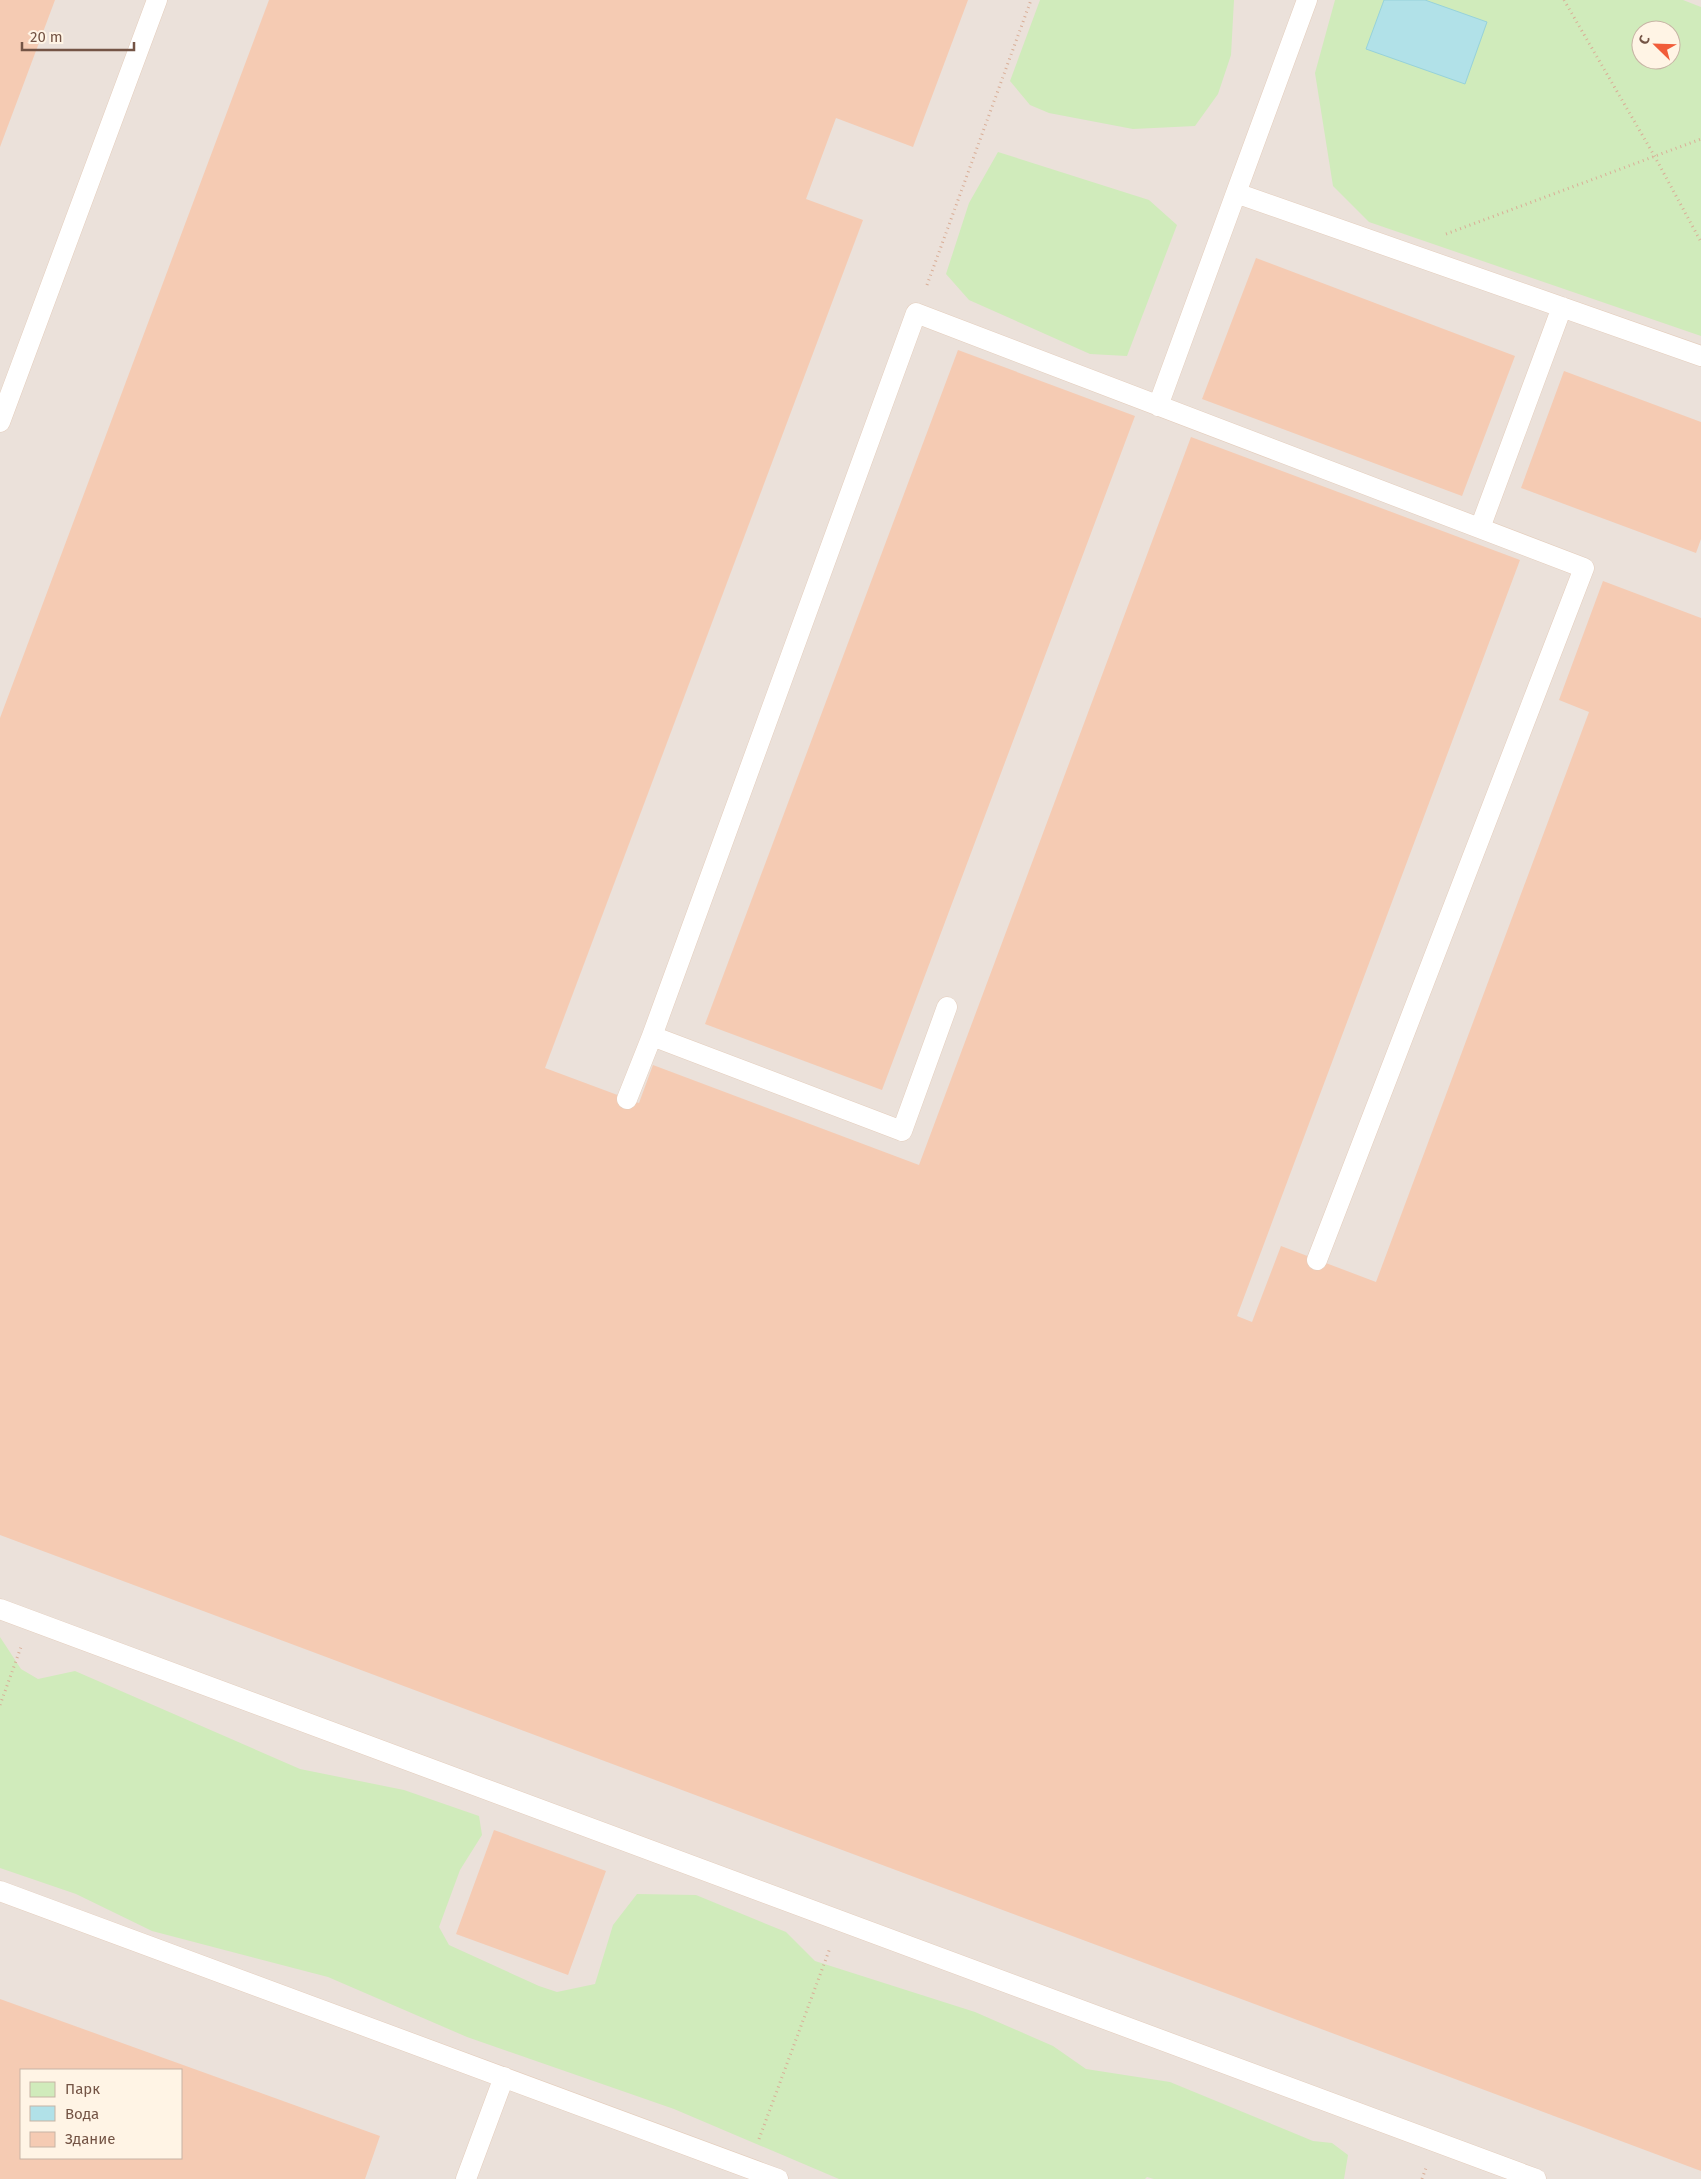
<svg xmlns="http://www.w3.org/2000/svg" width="1701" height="2179" viewBox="0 0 1701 2179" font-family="'Fira Sans',sans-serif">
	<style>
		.industrial { fill: #ebe1da; fill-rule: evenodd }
		.green { fill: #d0ebbb; fill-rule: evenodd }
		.water { fill: #b1e1e8; stroke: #97d2da }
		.building { fill: #f5cbb3; fill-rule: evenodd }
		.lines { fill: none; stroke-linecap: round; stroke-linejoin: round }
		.service-casing { stroke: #e4cdbc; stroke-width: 21 }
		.path { stroke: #d9ae97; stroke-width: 3; stroke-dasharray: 1 4; stroke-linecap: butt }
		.service { stroke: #fff; stroke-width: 20 }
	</style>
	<rect width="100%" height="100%" fill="#fef0dd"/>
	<path class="industrial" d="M 0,0 L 1701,0 L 1701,2179 L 0,2179 ZM 1641,30 L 1671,30 L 1671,60 L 1641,60 ZM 21,2070 L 181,2070 L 181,2158 L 21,2158 Z"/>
	<path class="green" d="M 1040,0 L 1234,0 L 1231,55 L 1218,94 L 1195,126 L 1133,129 L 1049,113 L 1030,105 L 1010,81 Z
		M 1335,0 L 1683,0 L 1701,7 L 1701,336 L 1369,222 L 1333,186 L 1315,73 ZM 1641,30 L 1671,30 L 1671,60 L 1641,60 Z
		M 998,152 L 1149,200 L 1177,225 L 1127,356 L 1090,354 L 969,300 L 946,274 L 969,203 Z
		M 0,1637 L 21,1669 L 38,1679 L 75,1671 L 300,1769 L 404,1790 L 479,1816 L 482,1835 L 460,1870 L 439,1927 L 449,1945 L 539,1986 L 557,1992 L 595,1984 L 613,1925 L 637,1894 L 696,1895 L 786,1932 L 815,1961 L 975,2012 L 1053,2046 L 1086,2069 L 1170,2082 L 1313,2141 L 1332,2143 L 1348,2155 L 1344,2179 L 1154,2179 L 1147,2177 L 1145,2179 L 839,2179 L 674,2109 L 467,2037 L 328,1977 L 152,1931 L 76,1894 L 0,1868 Z"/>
	<path class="water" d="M 1384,0 L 1425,0 L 1487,22 L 1465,84 L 1366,49 Z"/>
	<path class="building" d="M 0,0 L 55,0 L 0,147 Z
		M 269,0 L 968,0 L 913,147 L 836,118 L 806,199 L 863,220 L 545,1068 L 639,1103 L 653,1065 L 919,1165 L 1191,437 L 1520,560 L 1237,1316 L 1252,1322 L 1281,1246 L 1376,1282 L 1589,712 L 1559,700 L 1603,581 L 1701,618 L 1701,2171 L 0,1535 L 0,718 Z
		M 1256,258 L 1515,356 L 1462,496 L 1202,399 Z
		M 958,350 L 1135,416 L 882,1090 L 705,1024 Z
		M 1564,371 L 1701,422 L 1701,539 L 1696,553 L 1521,488 Z
		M 494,1830 L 606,1871 L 568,1975 L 456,1934 Z
		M 0,1999 L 380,2136 L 365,2179 L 0,2179 ZM 21,2070 L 181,2070 L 181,2158 L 21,2158 Z"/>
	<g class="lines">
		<g class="service-casing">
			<path id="service" d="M 1307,0 L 1236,193 L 1701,356
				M 1158,406 L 1236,193
				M 0,422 L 157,0
				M 1480,528 L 1562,307
				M 947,1007 L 902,1131 L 652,1036 L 916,313 L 1584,568 L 1317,1260
				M 627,1099 L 652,1036
				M 0,1609 L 1536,2179
				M 0,1891 L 778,2179
				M 466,2179 L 504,2077"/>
		</g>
		<path class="path" d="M 1564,0 L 1655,157 L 1701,242
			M 1446,234 L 1701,139
			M 927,285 L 1031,0
			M 0,1705 L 21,1647
			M 759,2139 L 830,1948
			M 1422,2179 L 1426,2168"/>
		<use href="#service" class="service"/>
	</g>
	<rect x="20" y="2069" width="162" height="90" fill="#fff4e5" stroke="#c7b4a5"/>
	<rect x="30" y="2082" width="25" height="15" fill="#d0ebbb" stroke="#c7b4a5"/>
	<text x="65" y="2094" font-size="15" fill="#745445">Парк</text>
	<rect x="30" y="2106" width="25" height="15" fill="#b1e1e8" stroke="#c7b4a5"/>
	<text x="65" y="2119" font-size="15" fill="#745445">Вода</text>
	<rect x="30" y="2132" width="25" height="15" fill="#f5cbb3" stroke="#c7b4a5"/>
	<text x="65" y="2144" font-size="15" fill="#745445">Здание</text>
	<g transform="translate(1656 45) rotate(293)"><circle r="24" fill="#fff4e5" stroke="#c7b4a5"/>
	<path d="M0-4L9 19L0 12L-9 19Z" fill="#f15c39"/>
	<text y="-8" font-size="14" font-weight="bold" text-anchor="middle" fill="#745445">С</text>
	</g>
	<path d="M22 42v8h112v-8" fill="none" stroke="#745445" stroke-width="2.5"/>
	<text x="30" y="42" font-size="15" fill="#745445" stroke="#fff4e5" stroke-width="4" paint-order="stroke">20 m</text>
</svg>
